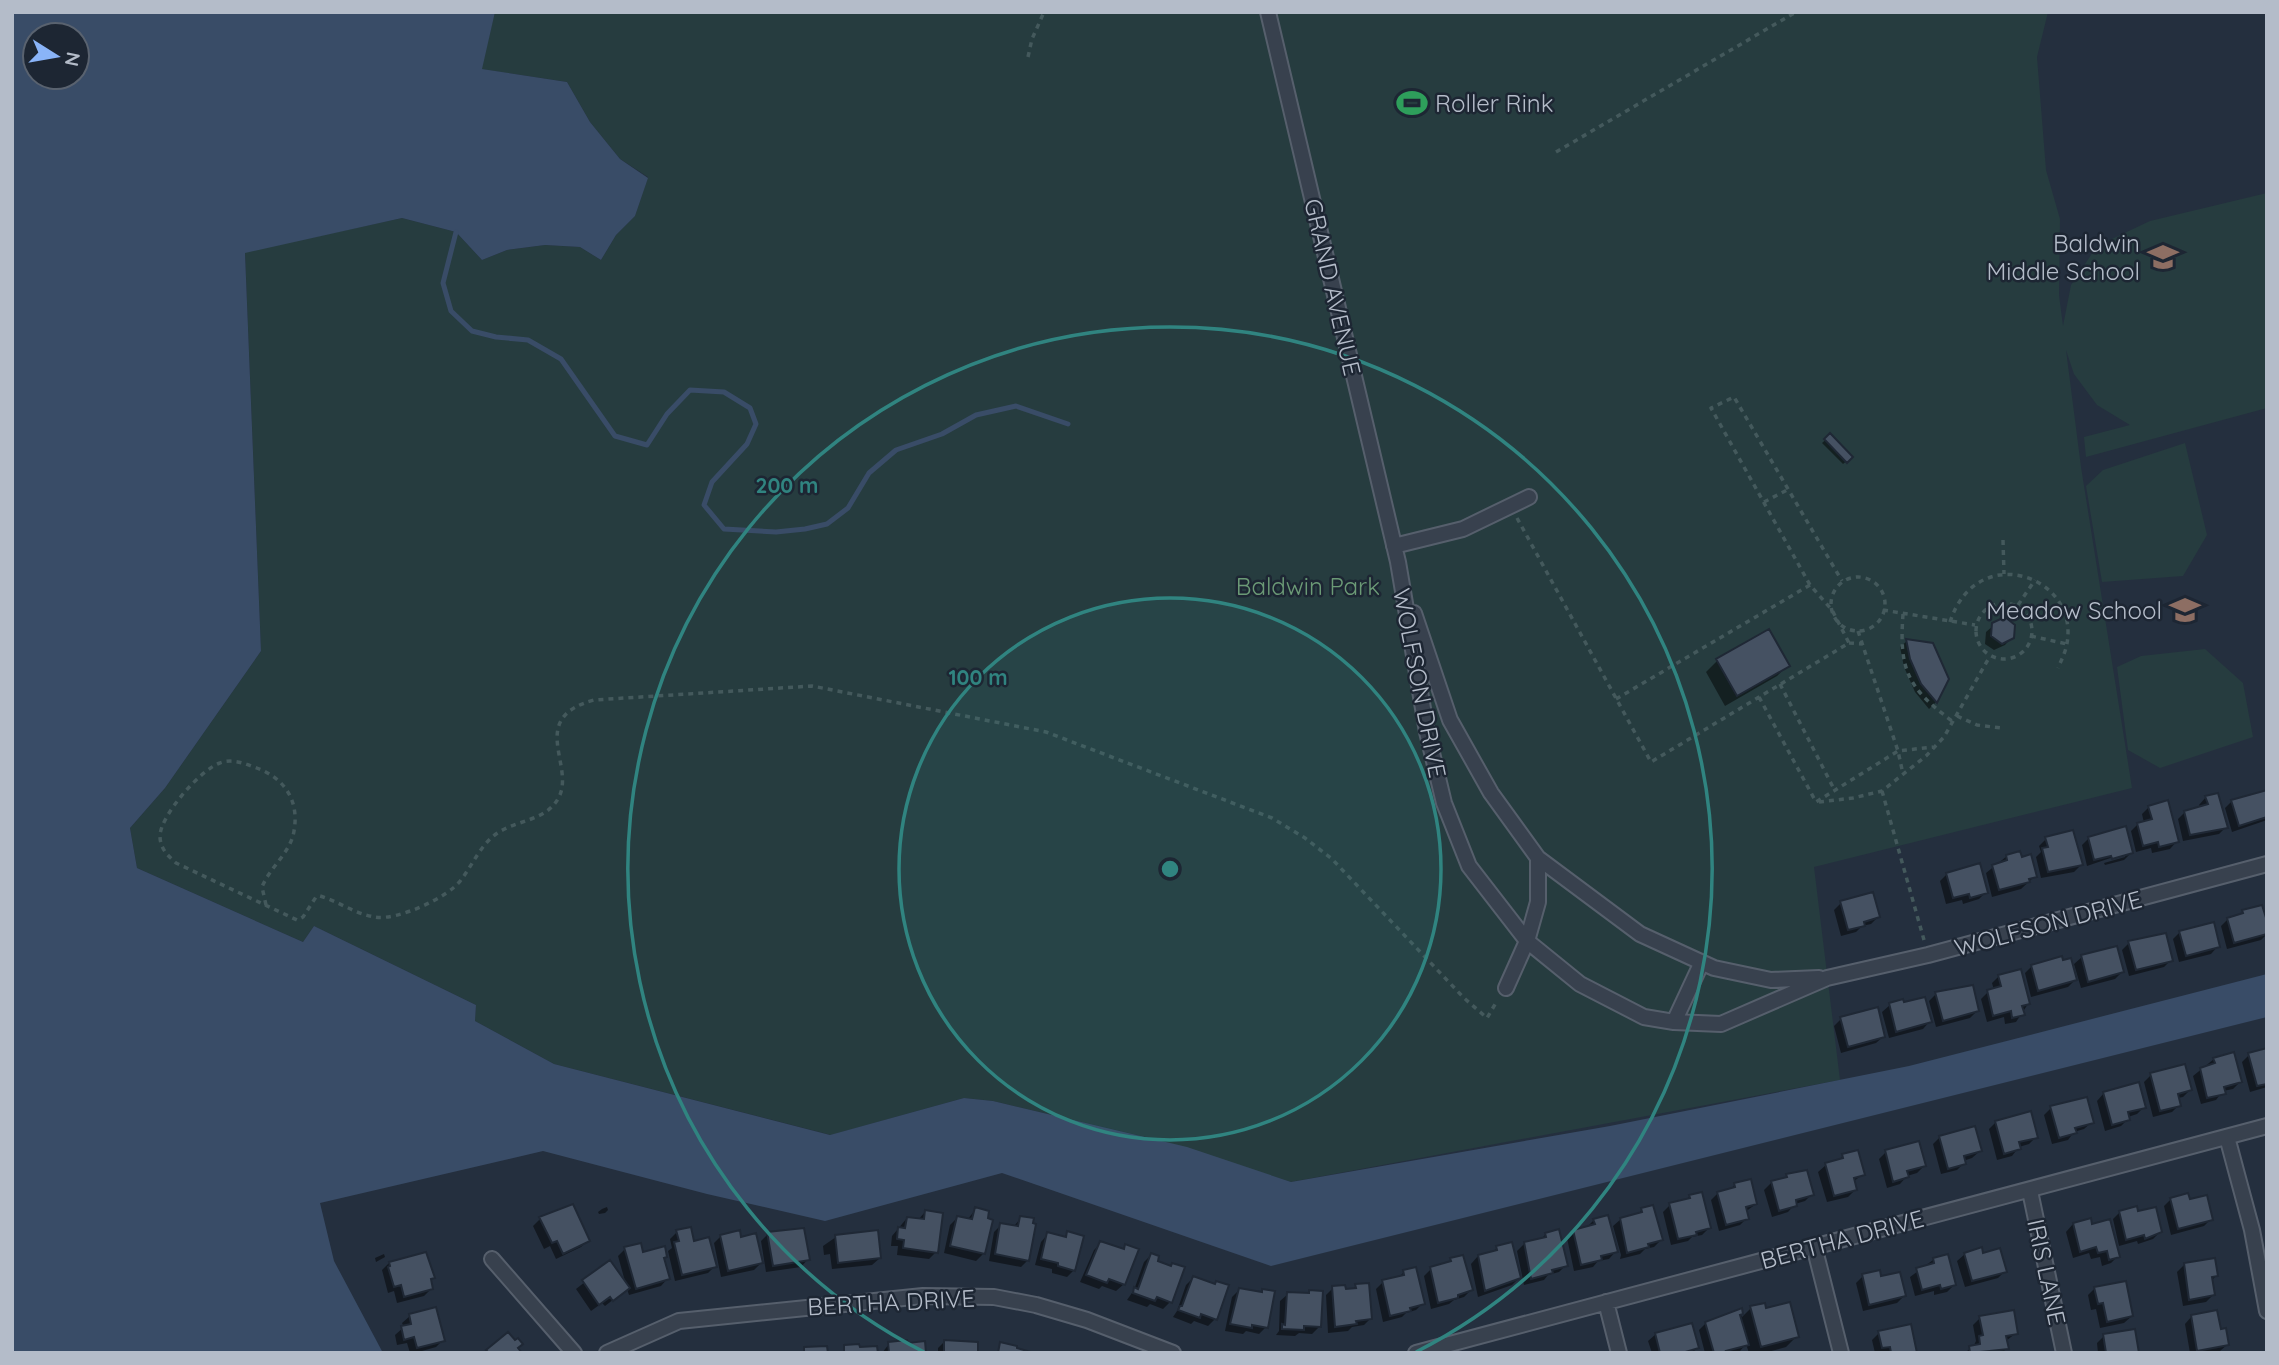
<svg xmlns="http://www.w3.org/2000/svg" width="2279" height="1365" viewBox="0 0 2279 1365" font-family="Quicksand,sans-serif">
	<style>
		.green { fill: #263c3f }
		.water { fill: #394c67; fill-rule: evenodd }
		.shadow { fill: #0007 }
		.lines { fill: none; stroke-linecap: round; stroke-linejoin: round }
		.stream { stroke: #394c67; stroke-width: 5 }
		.building { fill: #455162; stroke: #1f2835; stroke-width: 2 }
		.minor-casing { stroke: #565f6c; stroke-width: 18 }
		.path { stroke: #44595c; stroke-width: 3.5; stroke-dasharray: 5 5; stroke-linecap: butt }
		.minor { stroke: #38414e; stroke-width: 14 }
		.ring { fill: none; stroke: #308480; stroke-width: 3.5 }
		.labels { text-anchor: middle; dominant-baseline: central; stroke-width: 5; stroke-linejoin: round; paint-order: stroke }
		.poi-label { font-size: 24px; fill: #b4bcc9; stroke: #1d2633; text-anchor: end }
		.street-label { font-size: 24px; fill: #b4bcc9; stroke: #1d2633 }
		.park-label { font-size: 24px; fill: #6b9a76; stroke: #1d2633 }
		.centre { fill: #308480; stroke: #1d2633; stroke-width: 3.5 }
		.ring-label { font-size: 21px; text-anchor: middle; font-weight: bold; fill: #308480; stroke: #1d2633; stroke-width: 5; stroke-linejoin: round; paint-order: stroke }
	</style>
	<rect width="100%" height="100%" fill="#242f3e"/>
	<path class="green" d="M 495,12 L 2048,12 L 2037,57 L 2046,170 L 2060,219 L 2059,295 L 2063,326 L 2071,285 L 2097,246 L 2150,221 L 2267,193 L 2267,408 L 2086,457 L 2084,437 L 2130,425 L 2097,405 L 2074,374 L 2066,350 L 2081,467 L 2132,788 L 1814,867 L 1840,1080 L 1291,1182 L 1150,1138 L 993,1101 L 964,1098 L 831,1135 L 554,1064 L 475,1021 L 476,1005 L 314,926 L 303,942 L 137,868 L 130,828 L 165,788 L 261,651 L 245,252 L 402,218 L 456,232 L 482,260 L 507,250 L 545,245 L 580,247 L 601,260 L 616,235 L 635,216 L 648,177 L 620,159 L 590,122 L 567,82 L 481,69 Z
		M 2185,443 L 2207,535 L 2183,576 L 2102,582 L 2086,486 L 2103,470 Z
		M 2205,649 L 2243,683 L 2253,737 L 2160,768 L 2128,750 L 2117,667 L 2141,656 Z"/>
	<path class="water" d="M 12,12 L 495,12 L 482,69 L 567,82 L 590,122 L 620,159 L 648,178 L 635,216 L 616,235 L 601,260 L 580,247 L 545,245 L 507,250 L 482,260 L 456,232 L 402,218 L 245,253 L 261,651 L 165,788 L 130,828 L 137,868 L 303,942 L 314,926 L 476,1005 L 475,1021 L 554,1064 L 830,1135 L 964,1098 L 993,1101 L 1187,1147 L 1291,1182 L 1610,1126 L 1909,1066 L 2267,974 L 2267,1017 L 1271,1266 L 1002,1173 L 825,1221 L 707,1194 L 543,1151 L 320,1203 L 334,1261 L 383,1353 L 12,1353 ZM 35,35 L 77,35 L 77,77 L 35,77 Z"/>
	<path class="shadow" d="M 1830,436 L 1851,457 L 1843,464 L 1822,443 Z
		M 1994,625 L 2012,637 L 2005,645 L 1994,650 L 1985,644 L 1986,632 Z
		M 1769,631 L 1788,665 L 1777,676 L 1725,706 L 1706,672 L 1717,661 Z
		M 1907,641 L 1947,679 L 1936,702 L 1929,709 L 1915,692 L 1904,667 L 1900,647 Z
		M 2267,792 L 2267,820 L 2232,832 L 2225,808 L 2232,801 Z
		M 2206,797 L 2226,827 L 2219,834 L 2183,841 L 2178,819 L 2185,812 L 2200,808 L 2199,805 Z
		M 2149,807 L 2177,841 L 2170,849 L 2152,853 L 2151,848 L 2136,852 L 2131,831 L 2138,824 L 2144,823 L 2142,814 Z
		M 2089,838 L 2131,853 L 2124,860 L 2105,865 L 2104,863 L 2125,857 L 2125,853 L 2087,866 L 2082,845 Z
		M 2046,839 L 2081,865 L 2074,872 L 2041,878 L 2036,857 L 2041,852 L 2039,846 Z
		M 2007,856 L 2035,876 L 2021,889 L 1992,897 L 1986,873 Z
		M 1947,874 L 1986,892 L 1979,899 L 1963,904 L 1962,900 L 1946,904 L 1940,881 Z
		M 1841,903 L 1878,917 L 1871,924 L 1862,926 L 1856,932 L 1841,936 L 1834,910 Z
		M 2243,912 L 2267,934 L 2261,940 L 2227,949 L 2221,926 L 2228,919 L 2239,916 Z
		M 2180,932 L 2218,946 L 2211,954 L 2179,962 L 2173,939 Z
		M 2129,943 L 2171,960 L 2164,967 L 2129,976 L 2122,950 Z
		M 2082,957 L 2122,972 L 2115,979 L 2081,988 L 2074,964 Z
		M 2032,966 L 2075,980 L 2068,987 L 2031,997 L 2025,973 Z
		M 1999,976 L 2028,1004 L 2016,1022 L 2005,1024 L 2004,1017 L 1987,1022 L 1981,999 L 1988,992 L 1994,990 L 1992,983 Z
		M 1936,994 L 1977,1011 L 1970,1018 L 1936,1027 L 1929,1001 Z
		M 1890,1005 L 1930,1021 L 1923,1029 L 1889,1038 L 1882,1012 Z
		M 1841,1019 L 1884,1036 L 1876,1043 L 1841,1053 L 1834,1026 Z
		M 2267,1050 L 2267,1087 L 2250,1092 L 2242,1062 L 2249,1055 Z
		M 2214,1059 L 2240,1082 L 2233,1089 L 2223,1091 L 2216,1100 L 2201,1104 L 2193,1076 Z
		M 2151,1075 L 2190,1090 L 2183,1097 L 2178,1098 L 2179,1105 L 2172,1112 L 2153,1117 L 2144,1082 Z
		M 2104,1093 L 2144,1107 L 2137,1114 L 2128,1117 L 2128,1119 L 2121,1126 L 2105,1131 L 2097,1101 Z
		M 2051,1108 L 2092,1122 L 2084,1129 L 2074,1132 L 2068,1140 L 2052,1144 L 2044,1115 Z
		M 1996,1122 L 2036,1137 L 2029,1144 L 2019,1147 L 2012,1156 L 1997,1160 L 1989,1129 Z
		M 1940,1137 L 1980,1151 L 1972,1158 L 1963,1161 L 1964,1163 L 1957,1170 L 1941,1174 L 1933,1144 Z
		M 1886,1152 L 1924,1166 L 1917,1173 L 1907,1176 L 1900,1184 L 1887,1188 L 1879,1159 Z
		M 1843,1156 L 1863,1174 L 1853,1182 L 1855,1190 L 1848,1197 L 1827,1202 L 1818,1172 L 1826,1165 L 1837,1162 Z
		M 1787,1176 L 1812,1194 L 1805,1201 L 1795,1204 L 1788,1212 L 1772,1217 L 1764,1190 L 1771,1183 L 1782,1180 Z
		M 1735,1185 L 1756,1204 L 1745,1212 L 1747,1218 L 1740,1225 L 1719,1231 L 1711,1200 L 1718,1193 L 1729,1190 Z
		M 1690,1196 L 1709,1228 L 1702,1235 L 1692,1237 L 1688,1241 L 1671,1245 L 1663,1212 L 1670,1205 L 1685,1201 Z
		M 2171,1199 L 2188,1202 L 2211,1219 L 2204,1226 L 2171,1235 L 2164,1206 Z
		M 607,1207 L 608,1210 L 605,1213 L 599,1214 L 598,1212 L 602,1209 Z
		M 976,1209 L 983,1254 L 976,1261 L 944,1253 L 950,1225 L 957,1218 L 967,1220 Z
		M 1642,1210 L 1661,1240 L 1654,1247 L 1645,1249 L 1640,1254 L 1620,1259 L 1621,1255 L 1613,1226 L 1621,1219 L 1637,1215 Z
		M 925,1212 L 936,1252 L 929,1259 L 897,1255 L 898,1246 L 891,1246 L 892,1236 L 907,1218 L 918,1220 Z
		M 2120,1212 L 2137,1214 L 2160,1232 L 2153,1239 L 2138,1244 L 2137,1241 L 2119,1246 L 2113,1219 Z
		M 1021,1218 L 1028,1260 L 1021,1267 L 989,1261 L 994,1232 L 1001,1225 L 1013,1227 Z
		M 540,1219 L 588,1240 L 581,1247 L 556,1259 L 550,1246 L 544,1249 L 533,1226 Z
		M 1594,1220 L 1616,1251 L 1609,1259 L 1598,1261 L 1593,1267 L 1574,1271 L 1567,1238 L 1574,1231 L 1586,1228 Z
		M 2073,1224 L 2091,1226 L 2118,1256 L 2111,1263 L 2102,1266 L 2100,1257 L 2091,1259 L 2089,1253 L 2073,1258 L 2066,1232 Z
		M 677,1232 L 693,1243 L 715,1266 L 708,1273 L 675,1281 L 668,1251 L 672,1248 L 670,1239 Z
		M 1068,1233 L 1074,1270 L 1067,1277 L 1052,1273 L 1052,1269 L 1035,1265 L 1041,1242 L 1048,1234 L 1063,1238 Z
		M 768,1234 L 808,1259 L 801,1267 L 766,1272 L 761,1241 Z
		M 1546,1234 L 1566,1265 L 1559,1272 L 1548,1275 L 1544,1280 L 1524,1285 L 1517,1251 L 1524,1244 L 1540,1240 Z
		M 721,1236 L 740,1239 L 761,1263 L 754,1270 L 721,1277 L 714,1243 Z
		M 836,1237 L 880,1258 L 872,1265 L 832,1269 L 830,1254 L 824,1255 L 823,1246 Z
		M 1101,1243 L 1122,1250 L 1126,1246 L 1124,1284 L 1116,1291 L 1102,1286 L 1099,1289 L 1080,1282 L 1094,1250 Z
		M 1497,1248 L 1520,1277 L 1512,1285 L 1478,1297 L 1471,1264 L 1478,1256 L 1492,1253 Z
		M 625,1249 L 663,1259 L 668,1278 L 661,1286 L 629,1295 L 627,1289 L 605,1306 L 602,1303 L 591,1311 L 576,1289 L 609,1263 L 626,1285 L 618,1256 Z
		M 384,1254 L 385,1257 L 376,1262 L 375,1258 Z
		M 1965,1254 L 1982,1255 L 2005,1271 L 1998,1278 L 1965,1287 L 1957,1261 Z
		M 1151,1255 L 1156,1262 L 1169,1267 L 1172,1265 L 1170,1302 L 1163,1309 L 1150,1304 L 1147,1307 L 1127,1300 L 1134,1290 L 1144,1262 Z
		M 1451,1260 L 1471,1290 L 1464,1297 L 1454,1300 L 1449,1304 L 1431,1309 L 1424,1276 L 1431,1269 L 1447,1264 Z
		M 1933,1260 L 1954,1285 L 1947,1292 L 1934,1295 L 1934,1291 L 1915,1296 L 1910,1277 Z
		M 389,1263 L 433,1278 L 430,1282 L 431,1289 L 424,1296 L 397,1303 L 394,1291 L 388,1293 L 382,1270 Z
		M 2184,1265 L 2216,1276 L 2211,1281 L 2213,1295 L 2206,1302 L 2183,1306 L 2177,1272 Z
		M 1404,1272 L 1423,1303 L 1416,1310 L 1406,1313 L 1402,1317 L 1383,1322 L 1376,1289 L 1383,1282 L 1398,1278 Z
		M 1863,1276 L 1880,1278 L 1904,1296 L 1897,1303 L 1863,1311 L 1856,1283 Z
		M 1193,1278 L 1214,1285 L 1216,1283 L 1215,1319 L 1208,1326 L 1194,1321 L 1191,1324 L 1173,1317 L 1177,1311 L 1186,1285 Z
		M 1356,1286 L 1371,1318 L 1364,1325 L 1352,1327 L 1348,1331 L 1328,1333 L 1326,1295 L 1333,1288 L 1344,1291 L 1352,1290 Z
		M 2095,1288 L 2132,1316 L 2124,1323 L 2100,1328 L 2096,1309 L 2091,1310 L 2088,1295 Z
		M 1239,1290 L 1260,1294 L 1263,1291 L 1266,1327 L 1259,1334 L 1246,1331 L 1243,1334 L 1225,1331 L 1232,1297 Z
		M 1310,1292 L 1319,1327 L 1312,1334 L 1299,1333 L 1295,1336 L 1276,1335 L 1279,1331 L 1280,1301 L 1288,1294 L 1307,1295 Z
		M 1751,1308 L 1765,1310 L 1797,1336 L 1786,1347 L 1764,1353 L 1749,1353 L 1746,1344 L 1740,1351 L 1734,1353 L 1705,1353 L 1699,1330 L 1706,1323 L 1740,1311 L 1742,1317 Z
		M 410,1316 L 443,1340 L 436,1347 L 415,1353 L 410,1353 L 407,1343 L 397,1345 L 395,1335 L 404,1327 L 402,1323 Z
		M 2192,1316 L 2219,1331 L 2228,1344 L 2220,1351 L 2190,1353 L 2185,1324 Z
		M 1980,1318 L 2016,1333 L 2006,1341 L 2007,1348 L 2002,1353 L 1964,1353 L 1973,1347 L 1976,1341 L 1973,1325 Z
		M 1879,1333 L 1915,1353 L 1875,1353 L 1872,1340 Z
		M 1656,1334 L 1697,1348 L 1692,1353 L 1652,1353 L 1648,1341 Z
		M 2104,1336 L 2137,1353 L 2098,1353 L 2097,1343 Z
		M 945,1341 L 977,1353 L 938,1353 L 938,1348 Z
		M 889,1344 L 925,1353 L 882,1353 Z"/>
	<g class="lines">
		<path class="stream" d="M 456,232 L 443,283 L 451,311 L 472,331 L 496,337 L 528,340 L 561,359 L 615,436 L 647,445 L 667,414 L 690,390 L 724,392 L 750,408 L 756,424 L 747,444 L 712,482 L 704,505 L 724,529 L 776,532 L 805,529 L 827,524 L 848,508 L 869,473 L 896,450 L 942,434 L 976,415 L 1016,406 L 1068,424"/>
	</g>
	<path class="building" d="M 1830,433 L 1853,457 L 1847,463 L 1824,439 Z
		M 2005,617 L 2015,625 L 2014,638 L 2002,644 L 1991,636 L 1992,623 Z
		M 1769,629 L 1790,666 L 1737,696 L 1716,659 Z
		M 1906,639 L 1933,643 L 1949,679 L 1937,703 L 1921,684 L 1910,659 Z
		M 2267,790 L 2267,817 L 2239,826 L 2231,800 Z
		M 2218,793 L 2228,828 L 2190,835 L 2184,811 L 2208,804 L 2205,796 Z
		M 2168,800 L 2179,842 L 2159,847 L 2158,842 L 2143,846 L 2137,823 L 2152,819 L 2148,806 Z
		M 2126,826 L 2133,853 L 2112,859 L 2111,856 L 2094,860 L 2088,837 Z
		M 2073,830 L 2083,865 L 2048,872 L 2042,848 L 2048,847 L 2045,837 Z
		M 2020,851 L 2022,857 L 2031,854 L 2037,877 L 2029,879 L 2030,882 L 1999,890 L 1992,865 L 2007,860 L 2006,855 Z
		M 1980,863 L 1988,893 L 1970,898 L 1969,894 L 1953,898 L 1946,873 Z
		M 1873,892 L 1880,917 L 1864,922 L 1865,926 L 1848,930 L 1840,901 Z
		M 2262,905 L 2267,921 L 2267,934 L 2234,943 L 2227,918 L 2243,913 L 2242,910 Z
		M 2214,922 L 2220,947 L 2186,956 L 2179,931 Z
		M 2166,933 L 2173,961 L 2136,970 L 2128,941 Z
		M 2117,946 L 2124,972 L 2088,982 L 2081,955 Z
		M 2062,956 L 2063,960 L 2071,958 L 2077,980 L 2038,991 L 2031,965 Z
		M 2021,969 L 2030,1004 L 2022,1006 L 2025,1015 L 2012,1018 L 2011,1011 L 1993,1016 L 1987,990 L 2001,986 L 1998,975 Z
		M 1973,985 L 1979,1011 L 1943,1021 L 1935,992 Z
		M 1925,997 L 1932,1022 L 1896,1032 L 1889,1003 L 1903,999 L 1904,1002 Z
		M 1878,1007 L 1885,1037 L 1848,1047 L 1840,1017 Z
		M 2267,1048 L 2267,1084 L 2257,1086 L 2248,1053 Z
		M 2234,1052 L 2242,1082 L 2224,1087 L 2226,1094 L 2207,1098 L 2200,1068 L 2215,1063 L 2213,1058 Z
		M 2185,1064 L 2192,1090 L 2178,1094 L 2181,1106 L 2160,1111 L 2150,1073 Z
		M 2139,1082 L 2146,1108 L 2128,1112 L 2130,1120 L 2112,1125 L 2103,1092 Z
		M 2087,1097 L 2094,1123 L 2075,1128 L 2077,1133 L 2059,1138 L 2050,1106 Z
		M 2031,1111 L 2038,1138 L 2019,1142 L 2021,1149 L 2004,1154 L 1995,1121 Z
		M 1975,1126 L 1982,1151 L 1964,1156 L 1966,1164 L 1948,1169 L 1939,1136 Z
		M 1919,1141 L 1926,1166 L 1907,1171 L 1909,1177 L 1893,1182 L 1885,1150 Z
		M 1858,1150 L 1865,1175 L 1854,1178 L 1857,1190 L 1834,1196 L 1825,1163 L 1843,1158 L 1842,1154 Z
		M 1807,1170 L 1814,1195 L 1796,1200 L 1797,1206 L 1779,1211 L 1771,1181 L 1787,1177 L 1786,1174 Z
		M 1751,1179 L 1757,1204 L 1746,1207 L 1749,1219 L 1726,1225 L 1717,1192 L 1735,1187 L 1734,1183 Z
		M 1702,1192 L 1711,1228 L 1696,1232 L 1697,1235 L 1678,1239 L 1669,1203 L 1690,1198 L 1689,1195 Z
		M 2188,1193 L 2190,1199 L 2207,1195 L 2213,1220 L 2178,1229 L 2170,1198 Z
		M 573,1204 L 590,1241 L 563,1254 L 557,1241 L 552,1243 L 539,1217 Z
		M 1653,1205 L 1663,1240 L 1648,1244 L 1649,1247 L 1627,1253 L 1620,1218 L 1642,1212 L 1641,1208 Z
		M 2137,1206 L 2138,1211 L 2156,1207 L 2162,1232 L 2145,1239 L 2144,1235 L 2126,1240 L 2119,1211 Z
		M 975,1207 L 989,1211 L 988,1218 L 993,1220 L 985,1254 L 950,1246 L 957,1216 L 972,1219 Z
		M 925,1210 L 943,1213 L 938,1253 L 903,1248 L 904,1240 L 897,1239 L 898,1227 L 905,1228 L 907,1217 L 924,1219 Z
		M 1608,1215 L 1618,1252 L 1601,1256 L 1602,1260 L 1581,1265 L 1573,1230 L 1595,1224 L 1593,1219 Z
		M 1020,1216 L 1034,1218 L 1033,1223 L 1036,1224 L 1029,1261 L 995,1254 L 1000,1223 L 1018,1226 Z
		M 2091,1218 L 2092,1224 L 2110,1219 L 2120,1257 L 2109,1260 L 2107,1251 L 2098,1253 L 2096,1247 L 2080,1252 L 2073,1223 Z
		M 691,1227 L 694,1241 L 709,1237 L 717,1267 L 682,1275 L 674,1242 L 679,1241 L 676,1230 Z
		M 804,1228 L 810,1260 L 773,1266 L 767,1232 Z
		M 1559,1229 L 1568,1266 L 1552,1270 L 1553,1273 L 1531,1279 L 1524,1242 L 1546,1237 L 1545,1233 Z
		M 740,1230 L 741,1237 L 756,1233 L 763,1263 L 728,1271 L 720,1235 Z
		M 878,1230 L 881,1258 L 838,1263 L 835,1235 Z
		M 1067,1231 L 1084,1236 L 1075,1271 L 1058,1266 L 1058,1263 L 1041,1259 L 1047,1232 L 1066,1237 Z
		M 1100,1241 L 1124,1249 L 1125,1244 L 1139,1249 L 1125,1285 L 1109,1279 L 1107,1283 L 1086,1275 Z
		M 1512,1242 L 1521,1278 L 1485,1291 L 1478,1255 L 1497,1250 L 1496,1246 Z
		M 641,1243 L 643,1252 L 665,1246 L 667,1257 L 664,1258 L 670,1279 L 636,1289 L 624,1247 Z
		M 1982,1247 L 1983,1253 L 2000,1248 L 2007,1272 L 1972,1281 L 1964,1253 Z
		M 426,1252 L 435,1278 L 431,1279 L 433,1289 L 404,1297 L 401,1285 L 394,1287 L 388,1267 L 390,1266 L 389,1262 Z
		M 1151,1253 L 1159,1256 L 1158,1261 L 1171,1266 L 1172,1263 L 1185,1267 L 1172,1303 L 1157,1297 L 1155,1301 L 1133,1293 L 1134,1287 L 1138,1289 Z
		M 1948,1254 L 1956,1285 L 1941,1289 L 1940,1285 L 1922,1290 L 1916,1268 L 1934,1263 L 1933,1258 Z
		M 1463,1255 L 1473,1290 L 1458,1295 L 1458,1298 L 1438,1303 L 1430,1267 L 1451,1261 L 1450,1258 Z
		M 2215,1258 L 2218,1276 L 2212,1277 L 2215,1295 L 2189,1300 L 2184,1263 Z
		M 610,1260 L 630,1288 L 613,1301 L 610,1297 L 599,1305 L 582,1280 Z
		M 1416,1267 L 1425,1304 L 1410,1308 L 1411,1311 L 1390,1316 L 1382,1280 L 1404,1275 L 1403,1270 Z
		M 1880,1270 L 1881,1276 L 1900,1272 L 1906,1296 L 1869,1305 L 1862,1274 Z
		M 1193,1276 L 1215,1284 L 1216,1281 L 1229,1285 L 1217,1320 L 1201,1314 L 1200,1318 L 1178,1310 L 1180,1306 L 1182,1306 Z
		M 2126,1281 L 2133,1316 L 2107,1322 L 2103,1303 L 2098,1304 L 2094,1287 Z
		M 1369,1283 L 1372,1319 L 1356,1321 L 1357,1324 L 1335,1327 L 1332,1286 L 1345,1285 L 1346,1289 L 1356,1288 L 1355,1284 Z
		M 1239,1288 L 1262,1292 L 1262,1289 L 1275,1291 L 1268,1328 L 1252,1325 L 1252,1328 L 1230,1324 Z
		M 1309,1290 L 1323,1291 L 1321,1327 L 1304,1326 L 1304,1330 L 1282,1329 L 1282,1324 L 1285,1325 L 1287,1292 L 1309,1293 Z
		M 1790,1302 L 1799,1337 L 1761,1347 L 1750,1306 L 1765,1303 L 1766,1308 Z
		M 436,1307 L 445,1341 L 417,1348 L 414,1337 L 404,1340 L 401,1326 L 411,1324 L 409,1314 Z
		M 1742,1308 L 1743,1314 L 1740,1315 L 1749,1345 L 1726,1351 L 1727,1353 L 1714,1353 L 1705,1322 Z
		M 2014,1310 L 2018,1334 L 2006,1336 L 2009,1349 L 1970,1353 L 1969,1346 L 1980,1344 L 1979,1336 L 1983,1335 L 1979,1316 Z
		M 2217,1310 L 2221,1329 L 2226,1328 L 2229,1345 L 2197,1351 L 2191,1315 Z
		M 1692,1323 L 1699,1348 L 1682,1353 L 1660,1353 L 1655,1333 Z
		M 1911,1324 L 1917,1353 L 1891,1353 L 1890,1347 L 1882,1348 L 1878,1331 Z
		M 2135,1329 L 2139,1353 L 2106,1353 L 2103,1334 Z
		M 508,1332 L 515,1340 L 518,1338 L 523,1344 L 518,1348 L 522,1353 L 489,1353 L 486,1350 Z
		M 907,1340 L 908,1343 L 925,1341 L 926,1353 L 889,1353 L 888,1342 Z
		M 944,1340 L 978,1342 L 978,1353 L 944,1353 Z
		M 1000,1342 L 1017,1346 L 1017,1348 L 1034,1353 L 998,1353 Z
		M 859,1344 L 860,1347 L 877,1346 L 878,1353 L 844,1353 L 844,1345 Z
		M 827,1346 L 828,1353 L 804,1353 L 804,1347 Z"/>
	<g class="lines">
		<g class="minor-casing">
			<path id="minor" d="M 1268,12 L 1398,562 L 1427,732 L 1444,803 L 1469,866 L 1527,941 L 1580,984 L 1644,1017 L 1674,1022 L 1721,1024 L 1827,978 L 1928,955 L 2267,864
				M 1394,546 L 1463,529 L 1529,497
				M 1414,613 L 1450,720 L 1491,793 L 1538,858 L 1640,934 L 1714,968 L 1771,980 L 1819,978
				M 1506,988 L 1527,941 L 1538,902 L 1538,858
				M 1674,1022 L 1702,962
				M 2227,1137 L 2252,1230 L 2267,1311
				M 2030,1191 L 2064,1353
				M 1814,1246 L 1841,1353
				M 492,1259 L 574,1353
				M 1606,1302 L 1619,1353
				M 607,1353 L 679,1321 L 923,1296 L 994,1297 L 1036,1305 L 1087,1320 L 1173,1353
				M 1416,1353 L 2267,1126"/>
		</g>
		<path class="path" d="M 1028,57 L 1032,39 L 1044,12
			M 1556,152 L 1796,12
			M 1764,502 L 1787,490
			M 1517,518 L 1651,762 L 1849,643 L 1832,610 L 1810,585 L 1711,408 L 1734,397 L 1842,581
			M 2003,540 L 2004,574
			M1831 604a27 27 0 1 1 54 0a27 27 0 1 1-54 0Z
			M1976 631a28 28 0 1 1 56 0a28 28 0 1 1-56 0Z
			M 2018,605 L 2035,580
			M 1883,610 L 1975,625
			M 1903,614 C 1899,670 1907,687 1952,721
			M 1950,622 C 1977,538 2084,577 2066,648 C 2064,655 2061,661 2058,668
			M 1858,631 L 1898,751 L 1903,774
			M 2031,636 L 2067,644
			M 1849,643 L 1863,644
			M 1780,684 L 1835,791
			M 1759,697 L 1816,802 L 1898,751 L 1933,747
			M 1616,699 L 1810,585
			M 1957,716 L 1977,725 L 2001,728
			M 1882,791 L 1924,940
			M 1819,802 L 1853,798 L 1882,791 L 1926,756 L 1944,737 L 1990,656
			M 266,905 L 262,887 C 270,867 291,852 294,831 C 300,797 281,775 251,766 C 241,762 230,759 220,763 C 201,769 160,816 160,836 C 160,848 167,855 176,863 L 297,920 L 303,917 L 316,897 L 320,896 C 338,901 355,914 375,917 C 396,921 448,898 461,880 C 473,864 480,846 496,834 C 517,819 546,822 559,797 C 575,765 527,718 594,700 L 812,686 L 1046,732 L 1272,818 L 1305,838 L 1332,859 L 1464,998 L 1487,1018 L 1497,1001"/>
		<use href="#minor" class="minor"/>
	</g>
	<circle cx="1170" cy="869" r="271" fill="#308480" fill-opacity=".12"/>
	<g class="ring">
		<circle cx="1170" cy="869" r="271"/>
		<path d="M924 1352A542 542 0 1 1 1416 1352"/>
	</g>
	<defs>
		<g id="stadium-bare" transform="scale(2.415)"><path d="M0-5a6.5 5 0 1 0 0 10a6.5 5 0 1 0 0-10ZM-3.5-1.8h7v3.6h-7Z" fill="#2e9e5b" stroke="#1d2633" stroke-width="2.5" paint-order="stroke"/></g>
		<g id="school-bare" transform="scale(2.415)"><path d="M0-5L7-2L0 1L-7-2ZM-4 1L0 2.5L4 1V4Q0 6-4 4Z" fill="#8d6e63" stroke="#1d2633" stroke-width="2.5" paint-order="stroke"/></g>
	</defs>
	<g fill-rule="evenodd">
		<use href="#stadium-bare" x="1412" y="103"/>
		<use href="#school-bare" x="2163" y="257"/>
		<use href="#school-bare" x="2185" y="610"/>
	</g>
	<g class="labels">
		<g class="poi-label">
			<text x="1435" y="103" text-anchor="start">Roller Rink</text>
			<text x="2140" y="243">Baldwin<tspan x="2140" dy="28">Middle School</tspan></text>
			<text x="2162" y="610">Meadow School</text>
		</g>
		<g class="street-label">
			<text transform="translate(1333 287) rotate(77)">GRAND AVENUE</text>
			<text transform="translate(1420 683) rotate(79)">WOLFSON DRIVE</text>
			<text transform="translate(2048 923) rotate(-15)">WOLFSON DRIVE</text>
			<text transform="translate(1842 1239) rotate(-15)">BERTHA DRIVE</text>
			<text transform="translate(2047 1272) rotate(78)">IRIS LANE</text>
			<text transform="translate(891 1302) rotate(-3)">BERTHA DRIVE</text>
		</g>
		<g class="park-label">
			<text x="1308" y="586">Baldwin Park</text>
		</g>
	</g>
	<circle cx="1170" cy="869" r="10" class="centre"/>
	<g class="ring-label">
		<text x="787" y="493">200 m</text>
		<text x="978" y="685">100 m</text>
	</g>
	<rect width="2279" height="1365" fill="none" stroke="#b4bcc9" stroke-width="28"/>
	<g transform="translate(56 56) rotate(101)"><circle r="33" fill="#1d2633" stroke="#59626f" stroke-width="2"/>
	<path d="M0-5L12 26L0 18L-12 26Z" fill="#8ab4f8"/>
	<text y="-10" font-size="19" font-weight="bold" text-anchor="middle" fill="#b4bcc9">N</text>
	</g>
</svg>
